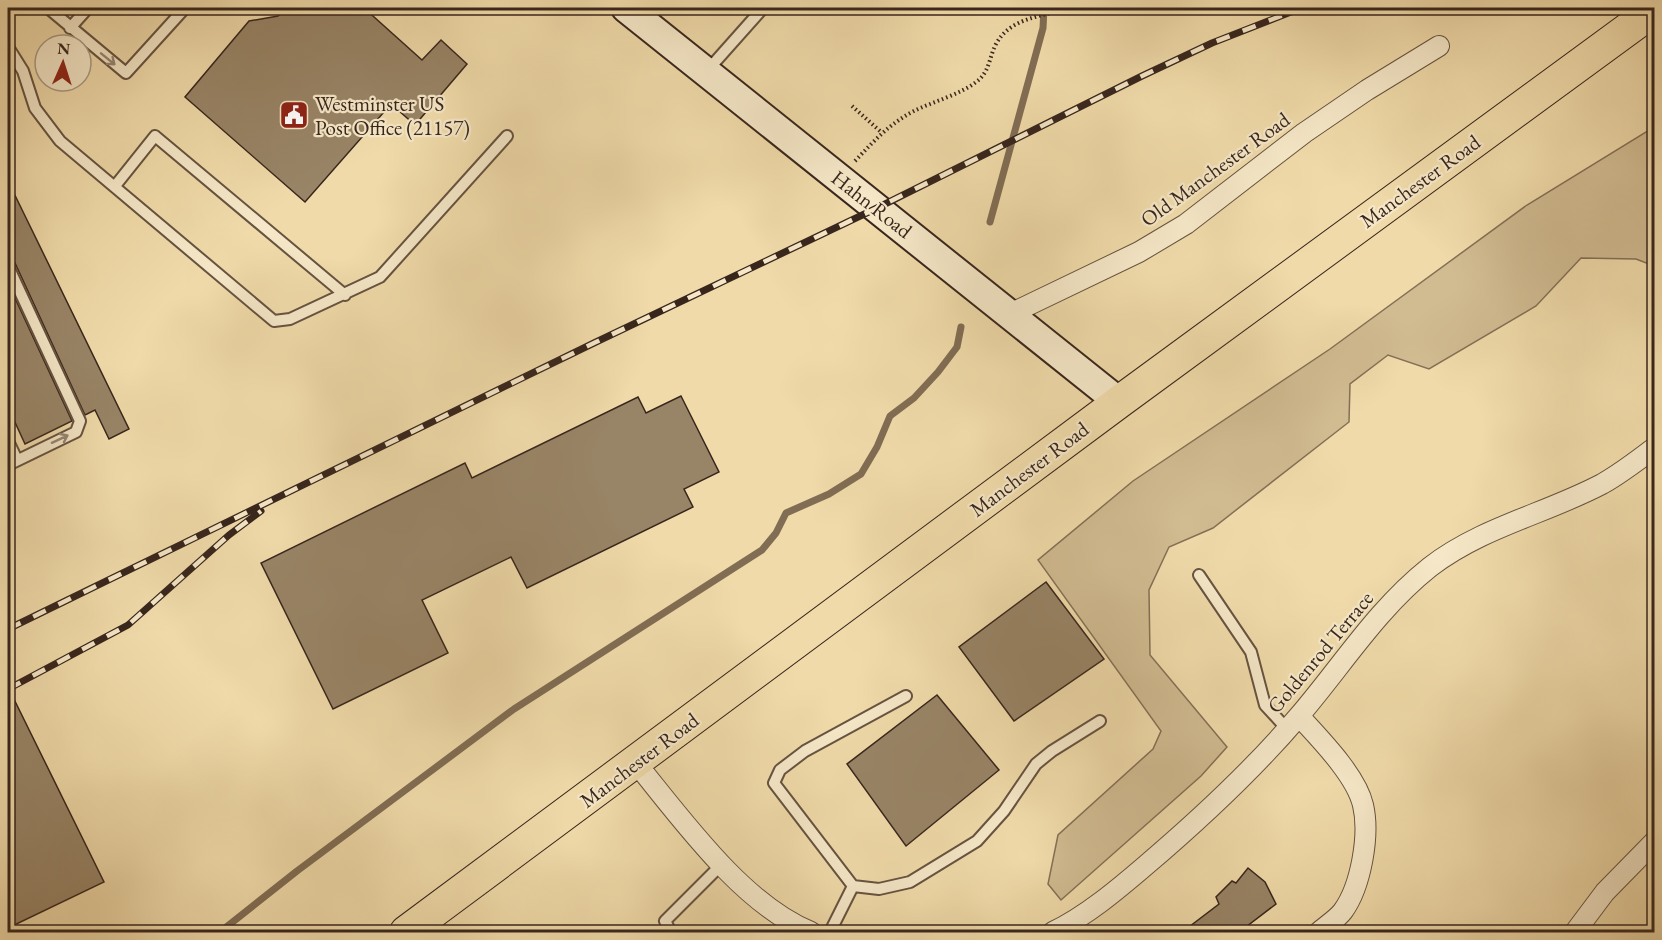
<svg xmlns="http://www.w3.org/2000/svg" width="1662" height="940" viewBox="0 0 1662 940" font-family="'EB Garamond',serif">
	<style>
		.green { fill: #d1bb91; stroke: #847057; stroke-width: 1.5 }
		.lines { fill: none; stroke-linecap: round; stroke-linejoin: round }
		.stream { stroke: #816d54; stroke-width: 7 }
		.building { fill: #988466; stroke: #38261d; stroke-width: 1.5 }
		.service-casing { stroke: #665340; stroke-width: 14 }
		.minor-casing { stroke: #665340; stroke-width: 22 }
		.secondary-casing { stroke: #38261d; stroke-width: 32 }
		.primary-casing { stroke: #38261d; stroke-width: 34 }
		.path { stroke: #38261d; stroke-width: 4; stroke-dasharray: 1.5 3; stroke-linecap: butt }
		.service { stroke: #f5e7c7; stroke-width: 10 }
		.minor { stroke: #f5e7c7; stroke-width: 20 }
		.secondary { stroke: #f5e7c7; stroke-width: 28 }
		.primary { stroke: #f0daa9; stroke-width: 32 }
		.rail-casing { stroke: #38261d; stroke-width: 7 }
		.rail { stroke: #f5e7c7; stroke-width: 4.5; stroke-dasharray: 14; stroke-linecap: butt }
		.oneway { stroke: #968672 }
		.labels { text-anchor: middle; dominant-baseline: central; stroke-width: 4.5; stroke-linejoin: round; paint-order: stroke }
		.poi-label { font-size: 21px; fill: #38261d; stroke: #f5e7c7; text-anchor: start }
		.street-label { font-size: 21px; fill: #38261d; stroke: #f5e7c7 }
	</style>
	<rect width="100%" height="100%" fill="#f0daa9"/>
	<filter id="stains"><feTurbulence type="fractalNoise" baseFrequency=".00333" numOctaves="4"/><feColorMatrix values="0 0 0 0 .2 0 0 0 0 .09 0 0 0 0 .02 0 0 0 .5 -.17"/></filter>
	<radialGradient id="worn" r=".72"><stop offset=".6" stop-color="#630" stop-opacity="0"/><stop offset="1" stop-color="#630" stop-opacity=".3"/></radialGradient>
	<path class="green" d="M 1654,127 L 1654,266 L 1636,259 L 1581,258 L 1536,306 L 1429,369 L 1388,355 L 1350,384 L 1349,422 L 1213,528 L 1169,547 L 1149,590 L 1150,655 L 1227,747 L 1201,776 L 1061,900 L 1048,884 L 1058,835 L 1153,749 L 1161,731 L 1038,560 L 1133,481 L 1330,349 L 1527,205 Z"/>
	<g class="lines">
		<path class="stream" d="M 990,222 L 1043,28 L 1044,8
			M 220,932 L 297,871 L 514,709 L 762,550 L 776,533 L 786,513 L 829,494 L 861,474 L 877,447 L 890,416 L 914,398 L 938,372 L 957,347 L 961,327"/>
	</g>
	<path class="building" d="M 285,8 L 364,8 L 422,60 L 441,40 L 467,64 L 415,125 L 391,104 L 305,202 L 185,97 L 249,21 L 278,16 Z
		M 8,181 L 129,429 L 109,439 L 95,410 L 85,415 L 15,263 L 8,259 Z
		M 8,283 L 72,421 L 25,444 L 8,407 Z
		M 681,396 L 719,472 L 684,489 L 693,507 L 527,588 L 511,557 L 422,600 L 448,653 L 333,709 L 261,563 L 465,463 L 472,478 L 638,397 L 646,413 Z
		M 1046,582 L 1104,659 L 1014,721 L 959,647 Z
		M 8,687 L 104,882 L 8,928 Z
		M 937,695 L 999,770 L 906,846 L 847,764 Z
		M 1248,868 L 1265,882 L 1276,904 L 1238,933 L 1181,933 L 1219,904 L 1216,897 L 1232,881 L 1236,883 Z"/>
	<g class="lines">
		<g class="service-casing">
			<path id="service" d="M 48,8 L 126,73 L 185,8
				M 70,28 L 88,8
				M 8,47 L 23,71 L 35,108 L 60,141 L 274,321 L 290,319 L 380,277 L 507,136
				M 707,71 L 763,8
				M 115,186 L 155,136 L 345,295
				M 8,266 L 80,421 L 76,432 L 8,465
				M 8,441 L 17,460
				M 1199,575 L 1251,652 L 1265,705 L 1287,729
				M 853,886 L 879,889 L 910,882 L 977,841 L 1004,811 L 1036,764 L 1052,751 L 1100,721
				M 671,932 L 665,921 L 721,865
				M 830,932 L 853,886 L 774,783 L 780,770 L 805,751 L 906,696"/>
		</g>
		<g class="minor-casing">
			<path id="minor" d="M 1010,314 L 1139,252 L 1186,224 L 1304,133 L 1367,90 L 1439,46
				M 1299,716 C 1319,738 1356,775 1363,805 C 1370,835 1361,886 1343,911 C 1337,919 1326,926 1319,932
				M 636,763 C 681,818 743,905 811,932
				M 1053,932 C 1086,916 1117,890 1145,866 C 1199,820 1252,771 1298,717 C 1342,666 1376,610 1430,567 C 1482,527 1545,514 1602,484 C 1620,474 1637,461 1654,448
				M 1575,932 L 1605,892 L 1654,842"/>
		</g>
		<g class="secondary-casing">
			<path id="secondary" d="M 626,8 L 1119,402"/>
		</g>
		<g class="primary-casing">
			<path id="primary" d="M 406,932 L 1119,402 L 1654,10"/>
		</g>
		<path class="path" d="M 852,106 L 881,132
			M 855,161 C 874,141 889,124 914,111 C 932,102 961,94 976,82 C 989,73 989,59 995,46 C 1009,17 1042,17 1069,8"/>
		<use href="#service" class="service"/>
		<use href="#minor" class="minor"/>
		<use href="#secondary" class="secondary"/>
		<use href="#primary" class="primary"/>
		<g class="rail-casing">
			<path id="rail" d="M 8,629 L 596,342 L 877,208 L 1142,76 L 1212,43 L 1301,8
				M 8,689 L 128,625 L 229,535 L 261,511"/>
		</g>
		<use href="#rail" class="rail"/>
	</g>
	<defs><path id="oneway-shaft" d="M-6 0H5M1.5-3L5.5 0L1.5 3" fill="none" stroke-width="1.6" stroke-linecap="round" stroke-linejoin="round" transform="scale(1.5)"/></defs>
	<g class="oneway">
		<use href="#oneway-shaft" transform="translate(108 59) rotate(39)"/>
		<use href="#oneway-shaft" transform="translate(60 439) rotate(-25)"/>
	</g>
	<defs>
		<g id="civic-square" transform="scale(1.5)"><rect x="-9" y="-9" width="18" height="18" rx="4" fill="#8f2418" stroke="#f5e7c7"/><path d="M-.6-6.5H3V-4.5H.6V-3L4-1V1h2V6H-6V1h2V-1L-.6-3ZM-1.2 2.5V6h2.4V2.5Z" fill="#fff"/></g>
	</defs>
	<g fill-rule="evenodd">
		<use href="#civic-square" x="294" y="115"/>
	</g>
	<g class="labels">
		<g class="poi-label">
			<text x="315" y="103">Westminster US<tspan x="315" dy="24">Post Office (21157)</tspan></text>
		</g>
		<g class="street-label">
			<text transform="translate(1215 169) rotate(-36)">Old Manchester Road</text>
			<text transform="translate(1420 181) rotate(-36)">Manchester Road</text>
			<text transform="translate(872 204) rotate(38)">Hahn Road</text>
			<text transform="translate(1029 469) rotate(-37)">Manchester Road</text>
			<text transform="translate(1320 652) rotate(-50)">Goldenrod Terrace</text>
			<text transform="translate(639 760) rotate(-37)">Manchester Road</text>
		</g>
	</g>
	<rect width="1662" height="940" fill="none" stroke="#f0daa9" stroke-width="30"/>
	<rect x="9" y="9" width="1644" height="922" fill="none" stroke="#38261d" stroke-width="3"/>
	<rect x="15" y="15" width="1632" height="910" fill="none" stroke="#38261d" stroke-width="1.5"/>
	<g transform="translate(63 63) rotate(3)"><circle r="28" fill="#f5e7c7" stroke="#a99a83" stroke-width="1.5"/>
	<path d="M0-4.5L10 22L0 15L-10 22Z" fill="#8f2418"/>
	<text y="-9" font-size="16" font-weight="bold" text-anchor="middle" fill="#38261d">N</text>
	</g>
	<rect width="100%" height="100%" filter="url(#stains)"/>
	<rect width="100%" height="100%" fill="url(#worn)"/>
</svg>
